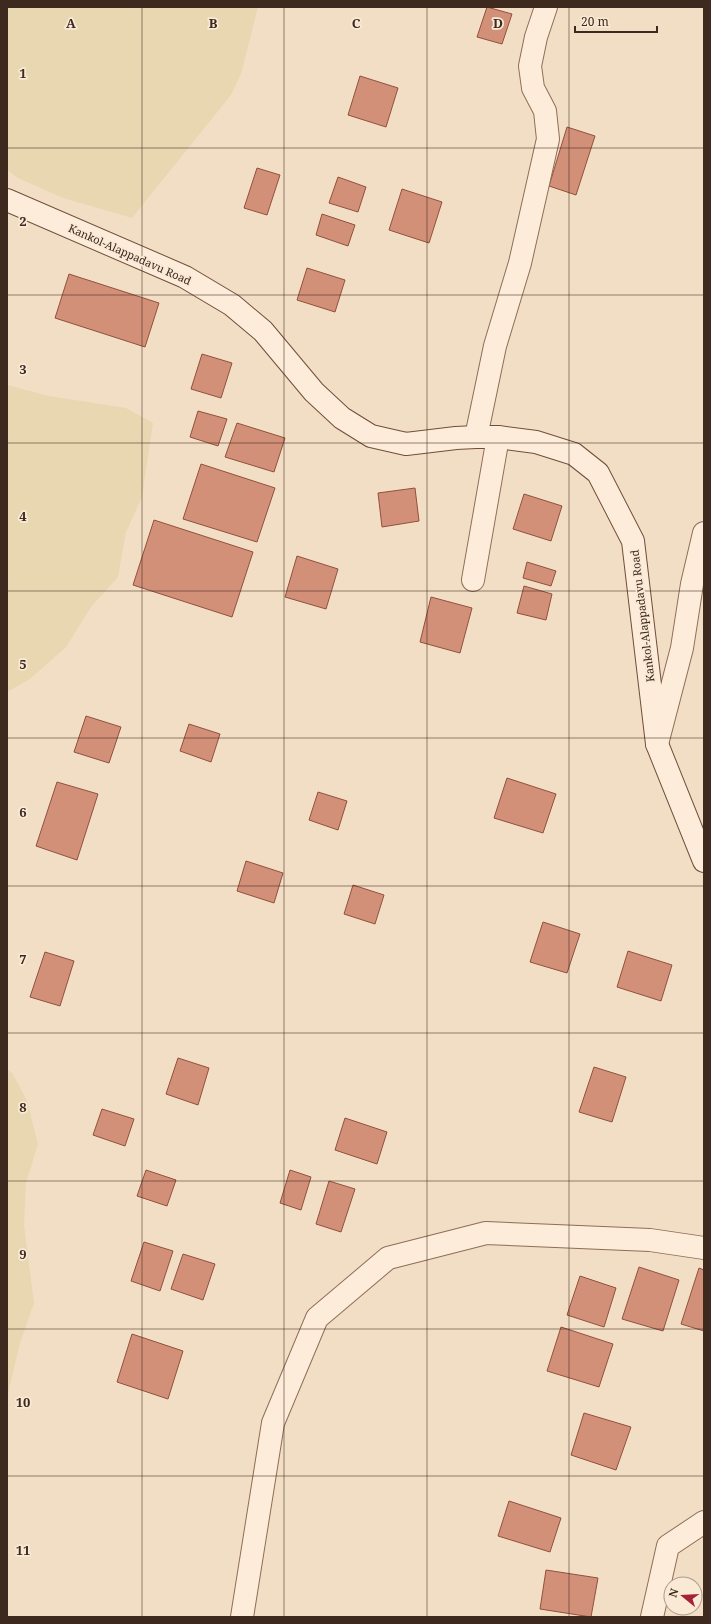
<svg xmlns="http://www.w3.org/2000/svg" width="711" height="1624" viewBox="0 0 711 1624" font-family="'Noto Serif',serif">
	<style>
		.farmland { fill: #e9d7b1 }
		.building { fill: #d39078; stroke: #91513c }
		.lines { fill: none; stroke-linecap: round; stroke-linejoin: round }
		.minor-casing { stroke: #8f6d59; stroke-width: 24 }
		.secondary-casing { stroke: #714e3c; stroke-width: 24 }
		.minor { stroke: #fcecd9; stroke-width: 22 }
		.secondary { stroke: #fcecd9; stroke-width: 22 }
		.grid { fill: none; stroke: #3e291e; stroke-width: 1; stroke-opacity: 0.55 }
		.labels { text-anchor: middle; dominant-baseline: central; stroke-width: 3.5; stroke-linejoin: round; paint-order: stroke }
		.street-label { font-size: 11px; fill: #3e291e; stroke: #f9e9d5 }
		.grid-label { font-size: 13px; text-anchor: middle; font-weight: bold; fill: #3e291e; stroke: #f9e9d5; stroke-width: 3.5; stroke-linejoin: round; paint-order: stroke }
	</style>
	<rect width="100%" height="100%" fill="#f2dec5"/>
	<path class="farmland" d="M 7,7 L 258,7 L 241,74 L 231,95 L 132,218 L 63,198 L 18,178 L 7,170 Z
		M 7,385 L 49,396 L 126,408 L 153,423 L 142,497 L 126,532 L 118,577 L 91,607 L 66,647 L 30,679 L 7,692 Z
		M 7,1069 L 13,1074 L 27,1101 L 38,1144 L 26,1183 L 24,1225 L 34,1303 L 20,1343 L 7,1398 Z"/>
	<path class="building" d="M 487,7 L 512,14 L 502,44 L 477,37 Z
		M 360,76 L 398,88 L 386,127 L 348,115 Z
		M 567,127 L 595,136 L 576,195 L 549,186 Z
		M 257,168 L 280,175 L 267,215 L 244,208 Z
		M 338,177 L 366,187 L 358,212 L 329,203 Z
		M 402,189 L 442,202 L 429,243 L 389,230 Z
		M 322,214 L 355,225 L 348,246 L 316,235 Z
		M 307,268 L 345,280 L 335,312 L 297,300 Z
		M 69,274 L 159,303 L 145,347 L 55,318 Z
		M 202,354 L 232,363 L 221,398 L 191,389 Z
		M 198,411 L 227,419 L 218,446 L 190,437 Z
		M 237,423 L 285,438 L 274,472 L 225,457 Z
		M 201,464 L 275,488 L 257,542 L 183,519 Z
		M 415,488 L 419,521 L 382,527 L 378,493 Z
		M 524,494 L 562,506 L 551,541 L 513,529 Z
		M 154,520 L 253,552 L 232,617 L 133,585 Z
		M 297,556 L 338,569 L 326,609 L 285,597 Z
		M 527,562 L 556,571 L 551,586 L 523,578 Z
		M 524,586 L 552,594 L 546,620 L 517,613 Z
		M 431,597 L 472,608 L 460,653 L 420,642 Z
		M 86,716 L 121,727 L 109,763 L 74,752 Z
		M 189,724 L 220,734 L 211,762 L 180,751 Z
		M 507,778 L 556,794 L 543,833 L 494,818 Z
		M 57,782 L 98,794 L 77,860 L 36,846 Z
		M 318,792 L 347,801 L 338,830 L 309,820 Z
		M 246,861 L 283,873 L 274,903 L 237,891 Z
		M 353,885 L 384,895 L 375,924 L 344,914 Z
		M 543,922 L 580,934 L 567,973 L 530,962 Z
		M 628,951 L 672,965 L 661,1001 L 617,987 Z
		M 45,952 L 74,961 L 60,1006 L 30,997 Z
		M 178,1058 L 209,1068 L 198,1105 L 166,1094 Z
		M 594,1067 L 626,1077 L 612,1122 L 579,1112 Z
		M 102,1109 L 134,1119 L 125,1146 L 93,1135 Z
		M 345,1118 L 387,1132 L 377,1164 L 335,1150 Z
		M 146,1170 L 176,1180 L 167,1206 L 137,1196 Z
		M 290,1170 L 311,1177 L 301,1210 L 280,1203 Z
		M 329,1181 L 355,1189 L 341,1232 L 316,1224 Z
		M 144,1242 L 173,1251 L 160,1291 L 131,1281 Z
		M 183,1254 L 215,1264 L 203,1300 L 171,1289 Z
		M 639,1267 L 679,1280 L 663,1331 L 622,1319 Z
		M 699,1268 L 704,1270 L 704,1331 L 681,1324 Z
		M 580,1276 L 616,1288 L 604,1327 L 567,1315 Z
		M 561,1327 L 613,1344 L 599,1387 L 547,1371 Z
		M 132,1334 L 183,1351 L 168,1399 L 117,1382 Z
		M 584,1413 L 631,1427 L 616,1470 L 571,1455 Z
		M 509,1501 L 561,1518 L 550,1552 L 498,1536 Z
		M 546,1570 L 598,1578 L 591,1617 L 540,1609 Z"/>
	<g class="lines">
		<g class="minor-casing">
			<path id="minor" d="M 476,437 L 495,346 L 520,263 L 548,139 L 545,111 L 533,88 L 530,66 L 536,37 L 546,7
				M 473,580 L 498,437
				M 657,744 L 682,648 L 692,584 L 704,533
				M 242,1617 L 273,1423 L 317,1318 L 388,1258 L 486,1233 L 650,1240 L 704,1248
				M 652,1617 L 668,1546 L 704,1522"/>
		</g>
		<g class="secondary-casing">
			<path id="secondary" d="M 7,200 L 185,277 L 232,305 L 263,331 L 314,392 L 342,418 L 371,436 L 406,444 L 456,438 L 476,437 L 498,437 L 536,442 L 574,454 L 598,473 L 633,541 L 657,744 L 704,861"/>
		</g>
		<use href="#minor" class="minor"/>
		<use href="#secondary" class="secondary"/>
	</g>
	<path class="grid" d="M 142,7 L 142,1617M 284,7 L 284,1617M 427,7 L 427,1617M 569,7 L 569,1617M 7,148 L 704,148M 7,295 L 704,295M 7,443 L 704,443M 7,591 L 704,591M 7,738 L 704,738M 7,886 L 704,886M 7,1033 L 704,1033M 7,1181 L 704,1181M 7,1329 L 704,1329M 7,1476 L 704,1476"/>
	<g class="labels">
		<g class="street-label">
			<text transform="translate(130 254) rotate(24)">Kankol-Alappadavu Road</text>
			<text transform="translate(642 616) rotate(-97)">Kankol-Alappadavu Road</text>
		</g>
	</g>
	<g class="grid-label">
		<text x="71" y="28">A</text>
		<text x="213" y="28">B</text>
		<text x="356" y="28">C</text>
		<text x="498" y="28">D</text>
		<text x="23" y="78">1</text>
		<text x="23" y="226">2</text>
		<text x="23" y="374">3</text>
		<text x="23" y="521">4</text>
		<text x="23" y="669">5</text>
		<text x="23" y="817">6</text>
		<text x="23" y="964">7</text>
		<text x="23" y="1112">8</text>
		<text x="23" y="1259">9</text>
		<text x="23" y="1407">10</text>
		<text x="23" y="1555">11</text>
	</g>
	<rect width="711" height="1624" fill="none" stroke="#3e291e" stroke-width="16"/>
	<g transform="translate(683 1596) rotate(288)"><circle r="19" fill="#f9e9d5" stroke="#ae9c8c"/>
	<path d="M0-3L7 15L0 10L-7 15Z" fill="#a42338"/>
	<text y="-6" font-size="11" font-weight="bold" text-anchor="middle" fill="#3e291e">N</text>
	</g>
	<path d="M575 26v6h82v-6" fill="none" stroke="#3e291e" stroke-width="2"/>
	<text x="581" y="26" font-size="12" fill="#3e291e" stroke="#f9e9d5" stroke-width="3" paint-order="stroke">20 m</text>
</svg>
